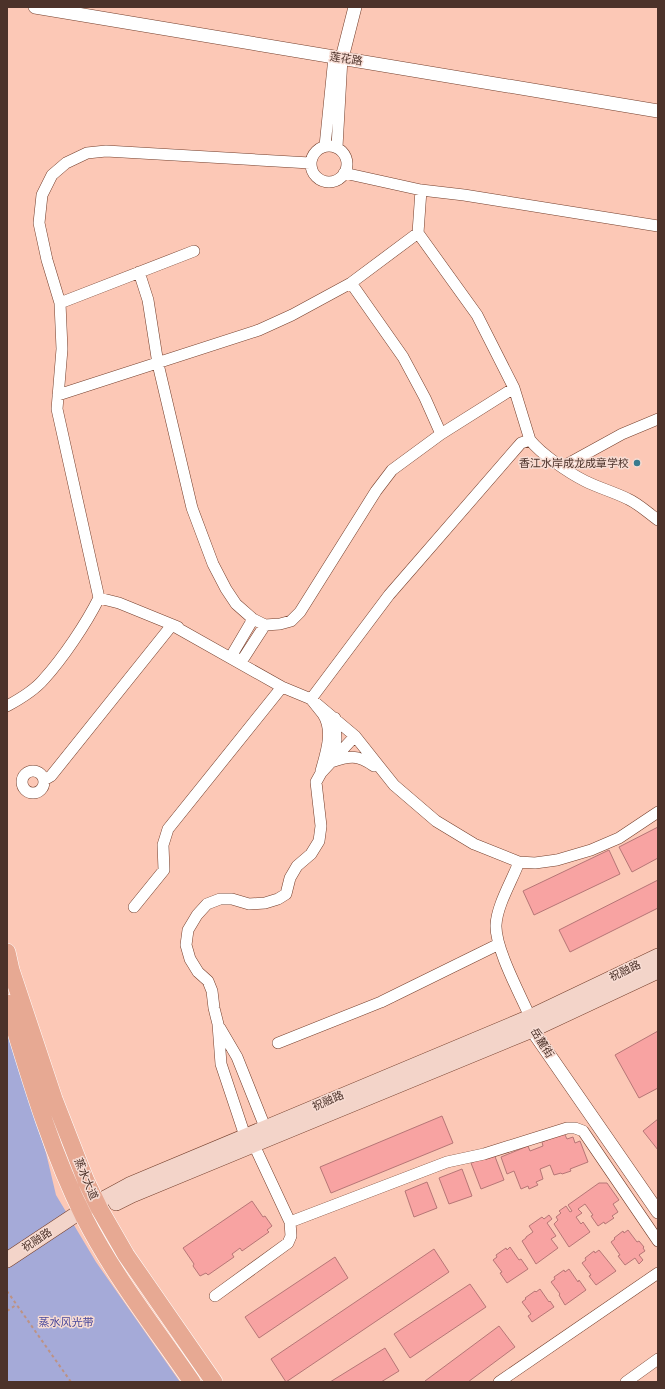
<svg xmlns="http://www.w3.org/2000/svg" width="665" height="1389" viewBox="0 0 665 1389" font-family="'Source Sans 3','Noto Sans SC',sans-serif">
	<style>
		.green { fill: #a5aad8 }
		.building { fill: #f8a3a2; stroke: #b67676 }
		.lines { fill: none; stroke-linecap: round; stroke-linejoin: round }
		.minor-casing { stroke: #743e2b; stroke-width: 12 }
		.tertiary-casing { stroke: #743e2b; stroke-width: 14 }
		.secondary-casing { stroke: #743e2b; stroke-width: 16 }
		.primary-casing { stroke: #fff; stroke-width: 18 }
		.path { stroke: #bd9284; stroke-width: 2; stroke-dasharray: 3 3; stroke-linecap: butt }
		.minor { stroke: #fff; stroke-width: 11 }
		.tertiary { stroke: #fff; stroke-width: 13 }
		.secondary { stroke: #f3d4c9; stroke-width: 15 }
		.primary { stroke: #e7a993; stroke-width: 17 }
		.poi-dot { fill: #3a7b8e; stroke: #f7dcd3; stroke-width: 1.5 }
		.labels { text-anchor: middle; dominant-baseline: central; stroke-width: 3; stroke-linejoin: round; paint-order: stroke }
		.street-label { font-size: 11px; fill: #4c322a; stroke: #f7dcd3 }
		.poi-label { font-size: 11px; fill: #4c322a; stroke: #f7dcd3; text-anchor: end }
		.park-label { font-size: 11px; fill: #49489b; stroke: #f7dcd3 }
	</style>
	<rect width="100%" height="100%" fill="#fcc8b6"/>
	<path class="green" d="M 7,1033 L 46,1153 L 56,1195 L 96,1262 L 180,1382 L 7,1382 Z"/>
	<path class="building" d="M 658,827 L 658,858 L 632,872 L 619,847 Z
		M 609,850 L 620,874 L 534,915 L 523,891 Z
		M 658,880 L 658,908 L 570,952 L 559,930 Z
		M 658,1031 L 658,1088 L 639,1098 L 615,1055 Z
		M 442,1116 L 453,1143 L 331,1193 L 320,1167 Z
		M 658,1119 L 658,1150 L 643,1131 Z
		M 564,1133 L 567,1139 L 573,1137 L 575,1143 L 580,1141 L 588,1162 L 570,1169 L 571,1171 L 562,1174 L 561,1173 L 554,1175 L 550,1165 L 540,1169 L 543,1179 L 536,1182 L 538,1185 L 529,1189 L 528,1186 L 521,1189 L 514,1171 L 507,1174 L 501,1157 L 528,1146 L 530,1151 L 543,1146 L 542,1142 Z
		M 494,1154 L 504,1180 L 481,1189 L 471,1163 Z
		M 462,1169 L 472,1196 L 449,1204 L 439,1178 Z
		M 427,1182 L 437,1208 L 414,1217 L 405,1191 Z
		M 599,1183 L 607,1183 L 619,1200 L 613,1204 L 618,1212 L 612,1216 L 614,1218 L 605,1224 L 604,1222 L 598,1226 L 591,1216 L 593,1215 L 585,1204 L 578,1209 L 582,1213 L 576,1217 L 581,1224 L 583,1222 L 590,1232 L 569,1247 L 554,1224 L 558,1220 L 556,1217 L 561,1213 L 559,1211 L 566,1206 L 570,1212 L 572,1211 L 568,1205 Z
		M 252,1201 L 263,1217 L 265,1216 L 272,1226 L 267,1230 L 269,1232 L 242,1251 L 240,1248 L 232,1254 L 234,1257 L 208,1275 L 206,1273 L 200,1276 L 193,1266 L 194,1264 L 183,1248 Z
		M 549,1215 L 552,1219 L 547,1223 L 556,1236 L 551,1239 L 558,1248 L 536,1264 L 522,1241 L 526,1238 L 526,1237 L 533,1232 L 529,1226 L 542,1217 L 544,1219 Z
		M 628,1230 L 637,1242 L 639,1241 L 644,1247 L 643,1248 L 645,1251 L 639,1255 L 643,1260 L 639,1264 L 635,1258 L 625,1265 L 618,1256 L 620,1255 L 611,1242 L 615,1239 L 614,1238 L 623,1231 L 624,1233 Z
		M 510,1247 L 519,1260 L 521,1259 L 528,1269 L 507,1283 L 500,1273 L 502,1272 L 493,1260 L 497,1257 L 496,1255 L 506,1248 L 507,1250 Z
		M 434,1249 L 449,1272 L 286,1382 L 271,1359 Z
		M 599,1250 L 616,1271 L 596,1285 L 589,1276 L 591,1275 L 582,1263 L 586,1260 L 585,1258 L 594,1251 L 595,1253 Z
		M 335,1257 L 348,1278 L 259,1338 L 245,1317 Z
		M 569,1269 L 578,1282 L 579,1280 L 586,1290 L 565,1305 L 559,1295 L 560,1294 L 551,1282 L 555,1279 L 554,1277 L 564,1270 L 565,1272 Z
		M 470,1284 L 486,1307 L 410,1358 L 394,1334 Z
		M 540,1289 L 549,1302 L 550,1301 L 554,1307 L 532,1322 L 528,1316 L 531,1314 L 522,1302 L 526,1299 L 525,1298 L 535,1291 L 536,1292 Z
		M 499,1326 L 515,1347 L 468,1382 L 426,1382 L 425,1381 Z
		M 385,1348 L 399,1371 L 381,1382 L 330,1382 Z"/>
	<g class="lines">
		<g class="minor-casing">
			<path id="minor" d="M311 164a18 18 0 1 1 36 0a18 18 0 1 1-36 0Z
				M 325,146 L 334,57
				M 337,147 L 342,58
				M 344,173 L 421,190 L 464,195 L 658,226
				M 421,190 L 418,233 L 477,315 L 514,388 L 530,440 C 541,454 569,473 585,481 C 599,488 614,492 628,499 C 639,504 648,513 658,520
				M 139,272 L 148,300 L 158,364 L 192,508 L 213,564 L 226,589 L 236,604 L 253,619 L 265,625 L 280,624 L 291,621 L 300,612 L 376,491 L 392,470 L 441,434 L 514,388
				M 351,283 L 403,357 L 425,398 L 441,434
				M 60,303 L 194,251
				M 58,395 L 259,330 L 292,315 L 351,283 L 418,233
				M 562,467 L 622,434 L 658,419
				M 99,598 L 119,603 L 178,627
				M 253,619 L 233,653 L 236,660 L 243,659 L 265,625
				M 7,706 C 20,699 34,691 44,679 C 63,658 86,624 99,598 L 57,409 L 62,349 L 60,303 L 47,260 L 39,223 L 42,195 L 52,175 L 66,163 L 87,153 L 106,151 L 310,163
				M 331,755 L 336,740 L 335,718
				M 331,762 C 349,756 357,754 374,766
				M22 782a11 11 0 1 1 22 0a11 11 0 1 1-22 0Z
				M 321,771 C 326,753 334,731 323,714 C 319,709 315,704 311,699 L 389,595 L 521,443 L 530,440
				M 44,780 L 51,776 L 172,625 L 282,687 L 311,699 L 355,736 L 394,785 L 436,821 L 474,844 L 519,862 L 535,863 L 557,860 L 591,850 L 619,838 L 658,812
				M 519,862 C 512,881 497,905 496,925 C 495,948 520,994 530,1017
				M 134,907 L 164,870 L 163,845 L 168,829 L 282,687
				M 220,1028 L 237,1057 L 265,1127
				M 278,1043 L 381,1002 L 499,944
				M 245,1136 L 221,1064 L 218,1024 L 214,1008 L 212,991 L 208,981 L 198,972 L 190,959 L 186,945 L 188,930 L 197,915 L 207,904 L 220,899 L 232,899 L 249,904 L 265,903 L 278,899 L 286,894 L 290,878 L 297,866 L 311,854 L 319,841 L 321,826 L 316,782 L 321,773 L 355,736
				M 254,1145 L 290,1222
				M 215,1296 L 288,1243 L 291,1236 L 290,1222 L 447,1162 L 484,1154 L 567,1128 L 575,1128 L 583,1131 L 658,1241
				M 499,1382 L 658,1273
				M 626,1382 L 658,1359"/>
		</g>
		<g class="tertiary-casing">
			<path id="tertiary" d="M 35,7 L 658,111
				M 342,58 L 355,7
				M 530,1021 L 532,1030 L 658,1212"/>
		</g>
		<g class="secondary-casing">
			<path id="secondary" d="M 116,1203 L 132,1195 L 532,1030 L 658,971
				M 7,1260 L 81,1211 L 129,1185 L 530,1017 L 658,956"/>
		</g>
		<g class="primary-casing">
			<path id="primary" d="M 7,952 L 11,970 L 54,1099 L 86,1181 L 99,1208 L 126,1255 L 214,1382
				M 7,1003 C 29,1075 50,1149 84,1217 C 114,1276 155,1328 192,1382"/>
		</g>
		<path class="path" d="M 7,1291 L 71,1382
			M 7,1311 L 16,1305"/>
		<use href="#minor" class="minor"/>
		<use href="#tertiary" class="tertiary"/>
		<use href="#secondary" class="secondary"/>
		<use href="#primary" class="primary"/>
	</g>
	<circle class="poi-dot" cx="637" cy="463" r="4"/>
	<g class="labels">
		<g class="street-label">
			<text transform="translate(346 59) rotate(9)">莲花路</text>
			<text transform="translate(625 971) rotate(-25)">祝融路</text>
			<text transform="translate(542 1043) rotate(58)">岳麓街</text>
			<text transform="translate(328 1101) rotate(-23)">祝融路</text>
			<text transform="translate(86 1179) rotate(67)">蒸水大道</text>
			<text transform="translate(37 1240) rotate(-33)">祝融路</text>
		</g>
		<g class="poi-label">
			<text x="629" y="463">香江水岸成龙成章学校</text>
		</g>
		<g class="park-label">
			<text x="66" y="1322">蒸水风光带</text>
		</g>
	</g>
	<rect width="665" height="1389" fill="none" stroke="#4c322a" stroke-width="16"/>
</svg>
